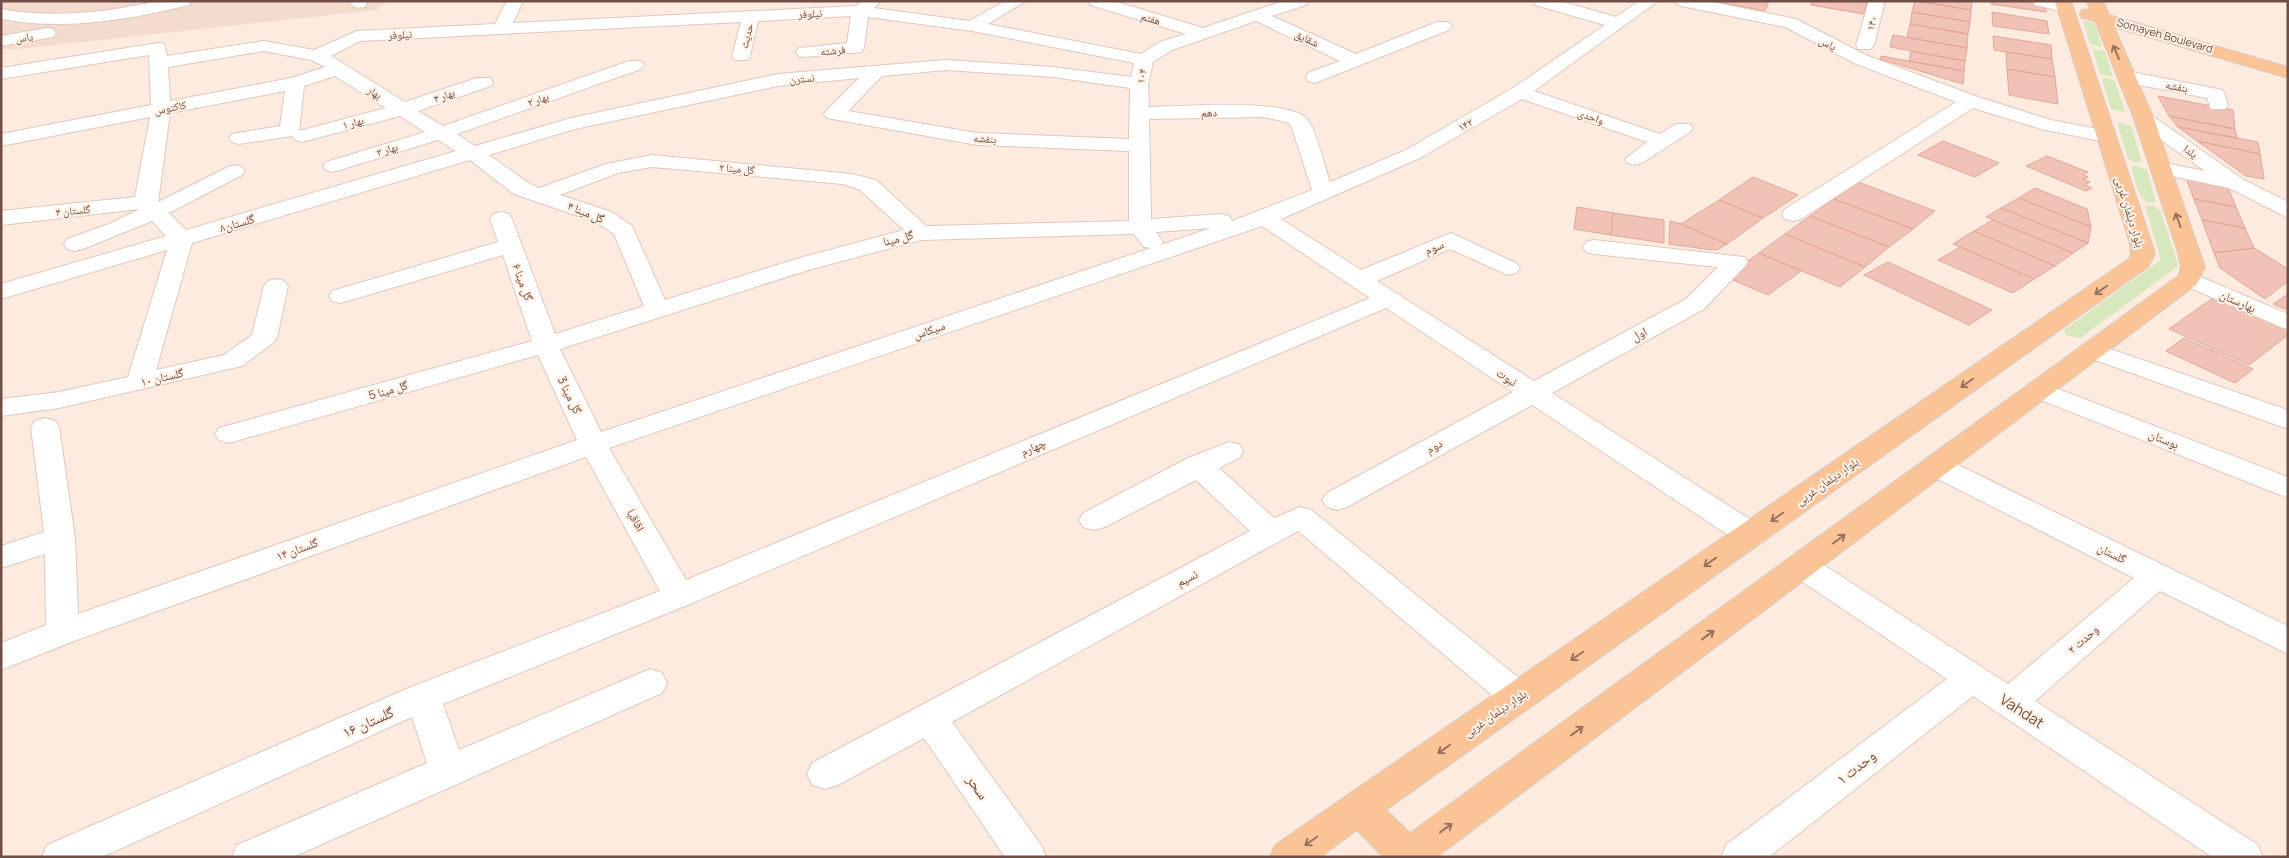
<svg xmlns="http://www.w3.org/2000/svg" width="2289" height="858" viewBox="0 0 2289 858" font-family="Manrope,'Noto Naskh Arabic',sans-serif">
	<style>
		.residential { fill: #f3dbcd }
		.green { fill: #d7e8be }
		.building { fill: #f1c3b6; stroke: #e3a797 }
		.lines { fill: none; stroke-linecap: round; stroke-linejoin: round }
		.street-casing { stroke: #e1c8be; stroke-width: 2 }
		.secondary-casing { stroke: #e6c8bb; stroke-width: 2 }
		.primary-casing { stroke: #d7cecb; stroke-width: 2 }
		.street { fill: #fff; fill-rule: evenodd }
		.secondary { fill: #fff; fill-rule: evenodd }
		.primary { fill: #fbc497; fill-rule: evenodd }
		.oneway { stroke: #9a725f }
		.labels { text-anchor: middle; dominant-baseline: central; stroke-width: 4; stroke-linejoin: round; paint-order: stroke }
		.far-street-label { font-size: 11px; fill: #714f47; stroke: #fff0e4 }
		.street-label { font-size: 12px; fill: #714f47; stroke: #fff0e4 }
		.near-street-label { font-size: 15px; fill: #714f47; stroke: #fff0e4 }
	</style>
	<rect width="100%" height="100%" fill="#fcebde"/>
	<path class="residential" d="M 1,1 L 387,1 L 376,10 L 19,49 L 1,49 Z"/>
	<path class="green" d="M 2087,21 L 2095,24 L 2102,47 L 2090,44 L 2083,22 Z
		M 2093,49 L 2105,52 L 2113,77 L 2100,74 Z
		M 2106,78 L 2115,81 L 2125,112 L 2111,109 L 2102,80 Z
		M 2117,122 L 2131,126 L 2142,162 L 2134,162 L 2128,159 Z
		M 2135,165 L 2147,170 L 2156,203 C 2137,205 2136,181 2131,167 Z
		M 2145,205 L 2154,206 L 2160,210 L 2178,265 L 2174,269 L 2080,338 L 2066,335 L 2064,330 L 2161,260 Z"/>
	<path class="building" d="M 1712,1 L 1769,1 L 1765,11 Z
		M 1812,1 L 1855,1 L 1867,3 L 1864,14 L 1811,5 Z
		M 1915,1 L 1971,10 L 1970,22 L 1912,12 Z
		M 1920,1 L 1972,1 L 1971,10 Z
		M 1991,1 L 2031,1 L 2046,9 L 2046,12 L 1991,4 Z
		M 1912,12 L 1970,22 L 1968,34 L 1910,24 Z
		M 1992,12 L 2047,21 L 2049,34 L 1993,26 Z
		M 1910,24 L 1968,34 L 1967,48 L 1907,37 Z
		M 1893,35 L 1967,48 L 1965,61 L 1890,47 Z
		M 1993,36 L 2051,45 L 2052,59 L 1994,50 Z
		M 1911,51 L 1965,61 L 1964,71 L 1909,61 Z
		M 2006,52 L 2052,59 L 2055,77 L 2007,69 Z
		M 1881,56 L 1964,71 L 1963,84 L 1880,59 Z
		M 2007,69 L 2055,77 L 2058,104 L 2009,95 Z
		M 2158,96 L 2233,110 L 2235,129 L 2169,116 Z
		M 2169,116 L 2235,129 L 2237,138 L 2178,127 Z
		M 2178,127 L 2258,142 L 2260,154 L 2197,141 Z
		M 1943,141 L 1999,163 L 1975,177 L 1918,155 Z
		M 2197,141 L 2260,154 L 2264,179 L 2246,176 Z
		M 2047,156 L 2088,172 L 2083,175 L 2088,177 L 2083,179 L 2090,182 L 2085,185 L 2092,188 L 2086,191 L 2026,166 Z
		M 2185,176 L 2226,183 L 2236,207 L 2194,199 Z
		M 1753,177 L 1798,195 L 1763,218 L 1719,200 Z
		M 1858,182 L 1935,211 L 1913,229 L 1834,199 Z
		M 2035,188 L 2087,209 L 2091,227 L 2019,198 Z
		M 2019,198 L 2091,227 L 2088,243 L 2001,208 Z
		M 1834,199 L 1913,229 L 1889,247 L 1810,216 Z
		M 2194,199 L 2236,207 L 2245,228 L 2202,220 Z
		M 1719,200 L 1763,218 L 1727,244 L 1681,224 Z
		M 1577,207 L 1613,213 L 1611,235 L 1574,229 Z
		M 2001,208 L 2088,243 L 2073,253 L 1986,217 Z
		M 1613,213 L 1664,220 L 1664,243 L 1611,235 Z
		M 1810,216 L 1889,247 L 1865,267 L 1785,234 Z
		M 1993,220 L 2073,253 L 2055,266 L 1974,231 Z
		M 2202,220 L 2245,228 L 2254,248 L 2214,253 Z
		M 1670,221 L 1681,224 L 1727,244 L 1719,249 L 1712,250 L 1669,244 Z
		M 1974,231 L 2055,266 L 2034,279 L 1953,244 Z
		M 1785,234 L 1865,267 L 1840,287 L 1759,253 Z
		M 1960,247 L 2034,279 L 2013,293 L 1938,260 Z
		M 2254,248 L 2288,269 L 2288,281 L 2265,299 L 2220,268 L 2214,253 Z
		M 1759,253 L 1801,271 L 1768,295 L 1726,277 Z
		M 1888,262 L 1992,310 L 1969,325 L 1864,275 Z
		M 2288,294 L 2288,310 L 2273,304 Z
		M 2217,295 L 2288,325 L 2288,335 L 2249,365 L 2169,329 Z
		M 2184,338 L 2253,369 L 2235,383 L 2166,351 Z"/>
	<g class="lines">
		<g class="street-casing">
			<path id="street" d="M 159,1 L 191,1 L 189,5 C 127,20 65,31 1,19 L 1,9 C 55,19 106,12 159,1 Z
				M 349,1 L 366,1 L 367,3 L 365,7 C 358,8 353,8 349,1 Z
				M 507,1 L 523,1 L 513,23 L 856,6 L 862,1 L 881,1 L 874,8 L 969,21 L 1005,1 L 1026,1 L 988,24 L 1141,54 L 1160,42 L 1186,34 L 1090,5 L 1088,1 L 1114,1 L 1203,28 L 1283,1 L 1308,1 L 1306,5 L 1272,16 L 1356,54 L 1437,22 L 1449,22 L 1452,26 L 1449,30 L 1315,83 L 1308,81 L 1306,77 L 1308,73 L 1340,61 L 1256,21 L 1172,50 L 1153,62 L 1148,84 L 1149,107 C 1180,107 1290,97 1308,120 C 1316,131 1325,167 1330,182 L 1406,150 L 1513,88 L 1605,25 L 1535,5 L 1533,1 L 1560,1 L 1616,17 L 1639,1 L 1658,1 L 1534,91 L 1660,134 L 1676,124 L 1690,124 L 1693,128 L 1690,132 L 1642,163 L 1635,165 L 1628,163 L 1625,159 L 1647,142 L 1522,99 L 1420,158 L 1281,219 L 1361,270 L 1451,233 L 1516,263 L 1520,268 L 1516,273 L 1508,275 L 1450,249 L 1377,281 L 1534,381 L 1686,299 L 1718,267 L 1594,254 L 1586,252 L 1583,247 L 1586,242 L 1594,240 L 1744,257 L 1748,262 L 1744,267 L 1704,309 L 1552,393 L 1762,527 L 1766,535 L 1762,543 L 1751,546 L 1740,543 L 1532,405 L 1347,507 L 1337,510 L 1327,507 L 1322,500 L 1327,493 L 1513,392 L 1386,308 L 690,604 L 443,704 L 459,750 L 650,669 L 662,673 L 667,683 L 662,693 L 293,857 L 232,857 L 237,845 L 427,763 L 412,717 L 102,857 L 42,857 L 47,845 L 411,687 L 660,591 L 586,457 L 74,641 L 1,670 L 1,643 L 46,625 L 45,554 L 1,568 L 1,546 L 44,532 L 31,427 L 35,421 L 45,418 L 55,421 L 59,427 L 75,538 L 78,614 L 577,440 L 538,355 L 229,443 L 219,440 L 215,434 L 219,428 L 532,341 L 503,255 L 341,303 L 332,301 L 329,296 L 332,291 L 498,242 L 490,219 L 493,214 L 501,212 L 509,214 L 512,219 L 555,334 L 644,306 L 614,234 L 596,222 L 514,194 L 470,160 L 192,243 L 156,370 L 224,355 L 252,335 L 264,286 L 268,281 L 276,279 L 284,281 L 288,286 L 277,338 L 273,343 L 242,366 L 59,408 L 1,416 L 1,399 L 59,392 L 128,377 L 167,250 L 1,299 L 1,284 L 166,236 L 152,221 L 83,249 L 75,251 L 67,249 L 64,244 L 67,239 L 109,224 L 140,209 L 1,225 L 1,211 L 135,197 L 150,117 L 1,146 L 1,134 L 151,105 L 149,55 L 1,79 L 1,68 L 158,43 L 164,44 L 167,56 L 264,41 L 314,50 L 357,31 L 495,24 ZM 851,16 L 847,43 L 799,48 L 796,52 L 799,56 L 805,57 L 861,52 L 864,48 L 868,17 L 972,31 L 1134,63 L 1131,77 L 1053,67 L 946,60 L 778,74 L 571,118 L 475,146 L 457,134 L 641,69 L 644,65 L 641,61 L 629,61 L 443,126 L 418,111 L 491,86 L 493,82 L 491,78 L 477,78 L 405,102 L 331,56 L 360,41 L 741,22 L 732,56 L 735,60 L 747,60 L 750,56 L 758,21 ZM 264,51 L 311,60 L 325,67 L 291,78 L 170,101 L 168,67 ZM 946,70 L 1053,77 L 1130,88 L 1129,139 L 977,133 L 848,111 L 882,76 ZM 335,76 L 386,108 L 299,131 L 304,86 ZM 859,78 L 827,110 L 824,114 L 827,118 L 977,145 L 1129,151 L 1129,221 L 926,226 L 876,180 L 852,174 L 652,155 L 606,164 L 539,188 L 530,184 L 489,155 L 575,129 L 778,86 ZM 285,91 L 280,126 L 232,134 L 229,138 L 232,142 L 239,144 L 292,136 L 295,140 L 302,142 L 400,116 L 425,132 L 326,162 L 323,166 L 326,170 L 333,172 L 438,140 L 456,151 L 186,230 L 169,213 L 242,175 L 245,171 L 242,167 L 235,165 L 228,167 L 158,202 L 170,113 ZM 1263,117 L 1287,122 L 1291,125 L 1312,190 L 1232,221 L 1229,216 L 1221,214 L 1151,219 L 1149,119 ZM 652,167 L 843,184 L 860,190 L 904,230 L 796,259 L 665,300 L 632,226 L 612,212 L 560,195 L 618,173 ZM 1262,226 L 1370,298 L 686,580 L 609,448 ZM 1211,228 L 1161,245 L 1163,242 L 1156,232 ZM 1134,234 L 1144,247 L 1151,248 L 601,432 L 560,349 L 812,269 L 921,240 Z
				M 1673,1 L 1707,1 L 1796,19 L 1868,56 L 1978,97 L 2051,120 L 2113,132 L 2116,136 L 2113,140 L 2106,142 L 2041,129 L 1973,108 L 1801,219 L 1793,221 L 1785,219 L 1782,214 L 1785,209 L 1956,102 L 1856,64 L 1785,27 L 1681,6 Z
				M 1869,1 L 1885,1 L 1874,45 L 1871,49 L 1859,49 L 1856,45 Z
				M 47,28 L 53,29 L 56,33 L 53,37 L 1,46 L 1,36 Z
				M 2126,71 L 2223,90 L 2228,105 L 2225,109 L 2211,109 L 2207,98 L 2119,81 L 2117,77 L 2119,73 Z
				M 2144,113 L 2151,115 L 2244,180 L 2288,202 L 2288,218 L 2229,188 L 2153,172 L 2150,168 L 2153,164 L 2160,162 L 2205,171 L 2137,123 L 2134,119 L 2137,115 Z
				M 2189,272 L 2288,314 L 2288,330 L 2181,284 L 2177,279 L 2181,274 Z
				M 2093,343 L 2288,410 L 2288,429 L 2084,356 L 2080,351 L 2084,346 Z
				M 2040,382 L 2288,477 L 2288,498 L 2031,396 L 2027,390 L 2031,384 Z
				M 1229,442 L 1239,444 L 1243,451 L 1239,458 L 1219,468 L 1274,518 L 1300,507 L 1311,510 L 1530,687 L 1535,697 L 1530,707 L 1518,711 L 1506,707 L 1298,531 L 952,722 L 1041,845 L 1046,857 L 1005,857 L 924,738 L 838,785 L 825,789 L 812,785 L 807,774 L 812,763 L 1250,531 L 1196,480 L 1105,527 L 1094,530 L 1083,527 L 1079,520 L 1083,513 L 1188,458 Z
				M 1936,457 L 1946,459 L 2288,626 L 2288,654 L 2160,591 L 2035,701 L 2258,845 L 2263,857 L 2212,857 L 1973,696 L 1769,857 L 1721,857 L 1726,845 L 1947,679 L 1791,574 L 1786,566 L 1791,558 L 1802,555 L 1813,558 L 2008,684 L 2134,578 L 1926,473 L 1922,466 L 1926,459 Z"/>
		</g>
		<g class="secondary-casing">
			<path id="secondary" d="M 2033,1 L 2071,3 L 2073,7 L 2071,11 L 2065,12 L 2035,5 Z"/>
		</g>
		<g class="primary-casing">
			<path id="primary" d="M 2055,1 L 2071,1 L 2152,244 L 2155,254 L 2148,267 L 1386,810 L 1410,833 L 2178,276 L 2181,267 L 2178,253 L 2134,119 L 2095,21 L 2082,18 L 2080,14 L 2082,10 L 2090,9 L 2087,1 L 2103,1 L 2109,15 L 2288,67 L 2288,78 L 2114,27 L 2154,119 L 2200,253 L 2205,267 L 2197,284 L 1437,857 L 1383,857 L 1357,830 L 1320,857 L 1270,857 L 1275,845 L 1346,796 L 2130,258 L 2131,254 L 2130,244 Z"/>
		</g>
		<use href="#street" class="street"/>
		<use href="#secondary" class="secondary"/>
		<use href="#primary" class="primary"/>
	</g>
	<defs><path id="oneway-shaft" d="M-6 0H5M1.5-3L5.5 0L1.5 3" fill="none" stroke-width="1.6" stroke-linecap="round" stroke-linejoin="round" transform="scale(1.25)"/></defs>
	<g class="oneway">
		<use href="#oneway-shaft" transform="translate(2116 52) rotate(-113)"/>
		<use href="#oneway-shaft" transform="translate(2178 220) rotate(-110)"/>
		<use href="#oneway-shaft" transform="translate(2101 290) rotate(145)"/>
		<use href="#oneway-shaft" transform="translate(1967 383) rotate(145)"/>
		<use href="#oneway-shaft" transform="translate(1777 517) rotate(145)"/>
		<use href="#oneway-shaft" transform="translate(1839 539) rotate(-37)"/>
		<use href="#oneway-shaft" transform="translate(1710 562) rotate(145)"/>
		<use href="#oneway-shaft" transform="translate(1708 635) rotate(-36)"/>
		<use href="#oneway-shaft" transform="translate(1577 656) rotate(145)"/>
		<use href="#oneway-shaft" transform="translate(1577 731) rotate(-36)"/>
		<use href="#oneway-shaft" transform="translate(1444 749) rotate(145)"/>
		<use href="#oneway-shaft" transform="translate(1446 828) rotate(-36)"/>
		<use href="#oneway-shaft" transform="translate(1311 841) rotate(145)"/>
	</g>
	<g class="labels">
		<g class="far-street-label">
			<text transform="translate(810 13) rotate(-3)">نیلوفر</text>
			<text transform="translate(1151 18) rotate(17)">هفتم</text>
			<text transform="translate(1871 23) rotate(-75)">۱۴۰</text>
			<text transform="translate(400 34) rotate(-3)">نیلوفر</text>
			<text transform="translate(2165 35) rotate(16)">Somayeh Boulevard</text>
			<text transform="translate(746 36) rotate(-76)">حدیث</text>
			<text transform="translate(24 37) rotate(-9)">یاس</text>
			<text transform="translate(1307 38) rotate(25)">شقایق</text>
			<text transform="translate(1828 43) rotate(27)">یاس</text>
			<text transform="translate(833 50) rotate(-5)">فرشته</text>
			<text transform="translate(1141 76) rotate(-81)">۱۰۴</text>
			<text transform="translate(802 78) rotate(-5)">نسترن</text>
			<text transform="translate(2177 86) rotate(11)">بنفشه</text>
			<text transform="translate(375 92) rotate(31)">بهار</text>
			<text transform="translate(444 95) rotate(-19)">بهار ۴</text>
			<text transform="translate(538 99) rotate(-19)">بهار ۲</text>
			<text transform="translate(170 107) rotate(-11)">کاکتوس</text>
			<text transform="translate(1209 112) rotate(-1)">دهم</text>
			<text transform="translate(1591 116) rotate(19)">واحدی</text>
			<text transform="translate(353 122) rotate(-15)">بهار ۱</text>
			<text transform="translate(1465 124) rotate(-30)">۱۴۲</text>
			<text transform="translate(985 138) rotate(4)">بنفشه</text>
			<text transform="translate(387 149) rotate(-17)">بهار ۳</text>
			<text transform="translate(2191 151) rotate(36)">یلدا</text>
			<text transform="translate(737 168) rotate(5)">گل مینا ۲</text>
			<text transform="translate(73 210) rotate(-6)">گلستان ۴</text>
		</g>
		<g class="street-label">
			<text transform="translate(586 212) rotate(22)">گل مینا ۴</text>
			<text transform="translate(2130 212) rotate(73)">بلوار دیلمان غربی</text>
			<text transform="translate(237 223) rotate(-16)">گلستان۸</text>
			<text transform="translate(898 238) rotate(-14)">گل مینا</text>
			<text transform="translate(1434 247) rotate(-23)">سوم</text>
			<text transform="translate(523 282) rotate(70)">گل مینا ۶</text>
			<text transform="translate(2238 301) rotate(24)">بهارستان</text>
			<text transform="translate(929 330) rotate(-19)">سیکاس</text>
			<text transform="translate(1639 334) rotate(-28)">اول</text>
			<text transform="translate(162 377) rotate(-13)">گلستان ۱۰</text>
			<text transform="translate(1507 377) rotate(33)">نبوت</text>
			<text transform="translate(388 390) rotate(-16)">گل مینا 5</text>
			<text transform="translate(570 395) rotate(64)">گل مینا 3</text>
			<text transform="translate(2164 439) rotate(22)">بوستان</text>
			<text transform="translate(1434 446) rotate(-29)">دوم</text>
			<text transform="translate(1033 447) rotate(-23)">چهارم</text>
			<text transform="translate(1827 481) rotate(-35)">بلوار دیلمان غربی</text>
			<text transform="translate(636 520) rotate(61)">اقاقیا</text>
			<text transform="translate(297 549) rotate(-20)">گلستان ۱۴</text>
			<text transform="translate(2112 553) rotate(26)">گلستان</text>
			<text transform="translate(1187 578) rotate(-28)">نسیم</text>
			<text transform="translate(2083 639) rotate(-41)">وحدت ۲</text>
			<text transform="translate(1495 713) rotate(-35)">بلوار دیلمان غربی</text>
		</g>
		<g class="near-street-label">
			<text transform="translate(2022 711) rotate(33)">Vahdat</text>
			<text transform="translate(368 722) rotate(-24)">گلستان ۱۶</text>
			<text transform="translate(1856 767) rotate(-38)">وحدت ۱</text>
			<text transform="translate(978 787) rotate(55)">سحر</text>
		</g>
	</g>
	<rect width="2289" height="858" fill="none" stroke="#714f47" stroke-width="5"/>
</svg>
